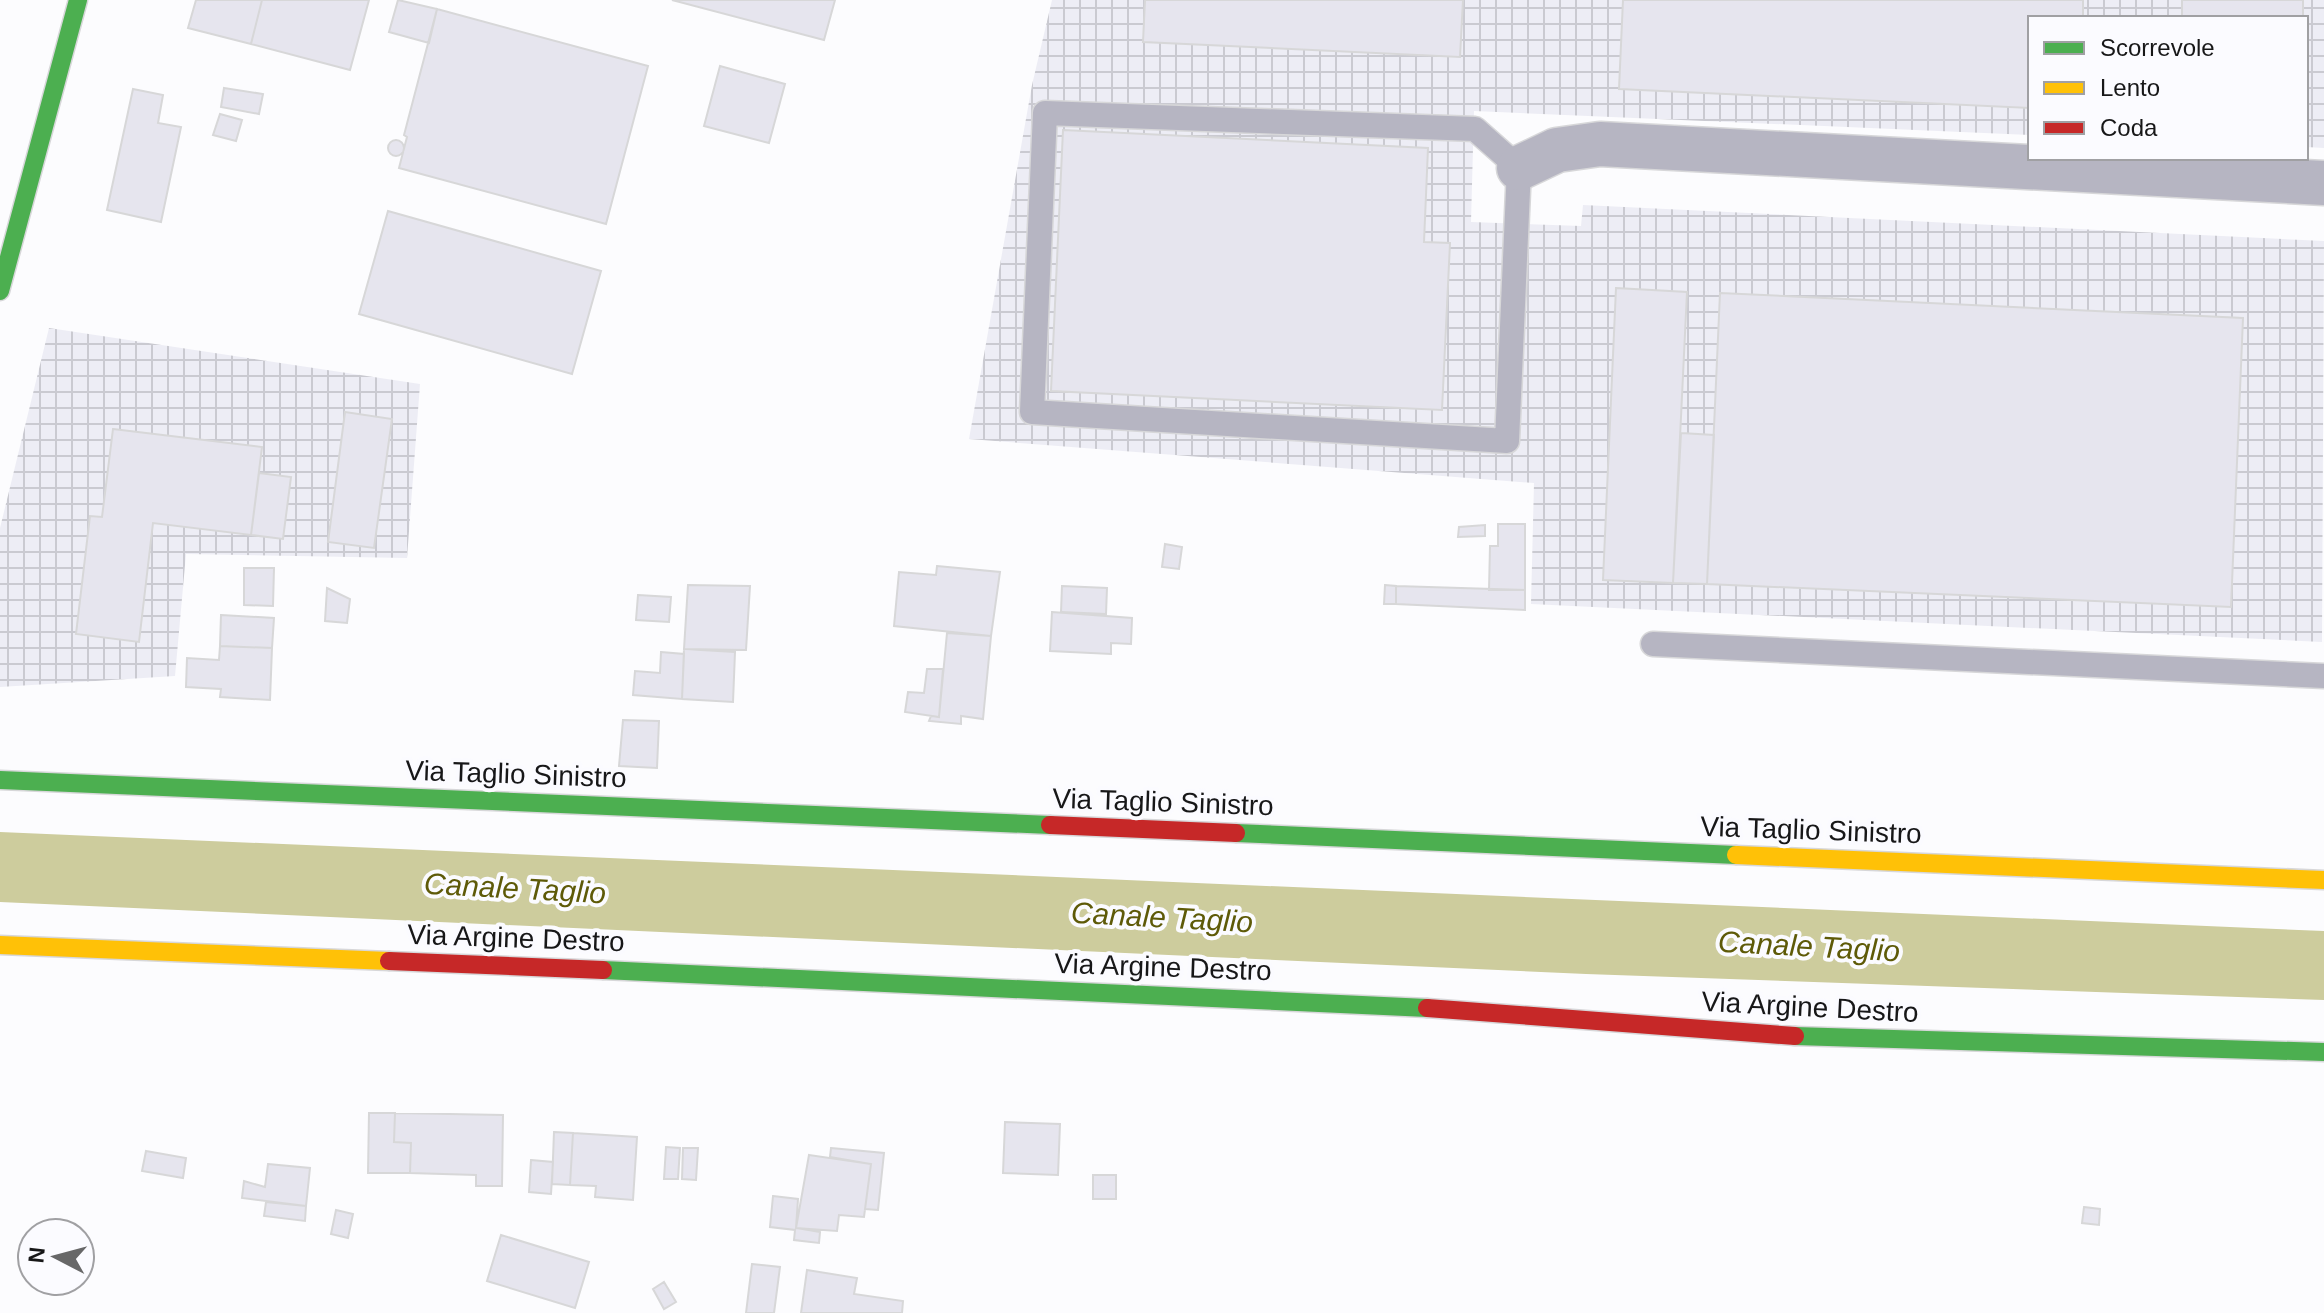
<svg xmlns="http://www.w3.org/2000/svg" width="2324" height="1313" viewBox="0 0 2324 1313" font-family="Helvetica,sans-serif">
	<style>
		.industrial { fill: url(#industrial-grid) }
		.water { fill: #cdcc9d }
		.building { fill: #e6e5ee; stroke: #d7d7d8; stroke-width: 2 }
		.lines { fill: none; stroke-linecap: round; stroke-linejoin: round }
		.lane-casing { stroke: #d7d7d9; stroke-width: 27 }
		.street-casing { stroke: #d7d7d9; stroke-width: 47 }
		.fast-casing { stroke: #d7d7d9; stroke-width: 21 }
		.slow-casing { stroke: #d7d7d9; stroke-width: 21 }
		.jam-casing { stroke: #d7d7d9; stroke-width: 21 }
		.lane { stroke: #b6b5c2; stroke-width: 24 }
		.street { stroke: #b6b5c2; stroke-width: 44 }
		.fast { stroke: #4caf50; stroke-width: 18 }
		.slow { stroke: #ffc107; stroke-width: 18 }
		.jam { stroke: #c62828; stroke-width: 18 }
		.labels { text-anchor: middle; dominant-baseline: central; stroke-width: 8; stroke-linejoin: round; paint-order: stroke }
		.street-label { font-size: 28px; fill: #171718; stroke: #fbfbff }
		.water-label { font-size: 30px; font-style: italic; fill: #5e5a08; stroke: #fbfbff }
	</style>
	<defs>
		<pattern id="industrial-grid" width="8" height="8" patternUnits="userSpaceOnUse" patternTransform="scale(2)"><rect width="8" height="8" fill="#ededf5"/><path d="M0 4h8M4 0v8" fill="none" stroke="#cacad1"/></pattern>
	</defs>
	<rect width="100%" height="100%" fill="#fcfcfe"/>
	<path class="industrial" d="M 1052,0 L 2324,0 L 2324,148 L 2306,147 L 2306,18 L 2030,18 L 2030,135 L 1474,111 L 1471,222 L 1581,226 L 1583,205 L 2324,241 L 2322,642 L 1531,604 L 1534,483 L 969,439 L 1032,85 Z
		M 49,328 L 420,384 L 407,558 L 186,554 L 175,676 L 0,687 L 0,528 Z"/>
	<path class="water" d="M 0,832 L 2324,931 L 2324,1000 L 1586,974 L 0,902 Z"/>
	<path class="building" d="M 196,0 L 262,0 L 251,44 L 188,28 Z
		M 262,0 L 369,0 L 350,70 L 251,44 Z
		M 398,0 L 437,9 L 429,43 L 389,32 Z
		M 672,0 L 835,0 L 824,40 Z
		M 1145,0 L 1463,0 L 1460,57 L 1143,42 Z
		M 1623,0 L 2083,0 L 2083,18 L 2030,18 L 2030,108 L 1619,89 Z
		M 2182,0 L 2303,0 L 2303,18 L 2182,18 Z
		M 437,9 L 648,66 L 606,224 L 399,168 L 407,137 L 404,135 Z
		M 720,66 L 785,84 L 769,143 L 704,126 Z
		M 224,88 L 263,94 L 259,114 L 221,107 Z
		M 133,89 L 163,95 L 158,123 L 181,127 L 161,222 L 107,210 Z
		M 220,114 L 242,120 L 236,141 L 213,135 Z
		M 1063,130 L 1428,148 L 1424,242 L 1450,243 L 1442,410 L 1051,391 Z
		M388 148a8 8 0 1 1 16 0a8 8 0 1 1-16 0Z
		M 388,211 L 601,271 L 572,374 L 359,314 Z
		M 1616,288 L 1687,292 L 1673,583 L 1603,580 Z
		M 1720,293 L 2243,318 L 2231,607 L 1707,584 Z
		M 345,412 L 392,419 L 374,548 L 328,542 Z
		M 113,429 L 262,447 L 251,535 L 153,523 L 139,642 L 76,634 L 90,516 L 102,517 Z
		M 1681,433 L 1714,435 L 1707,584 L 1673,583 Z
		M 259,473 L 291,477 L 283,539 L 251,535 Z
		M 1498,524 L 1525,524 L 1525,590 L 1489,590 L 1490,546 L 1498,546 Z
		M 1485,525 L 1485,536 L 1458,537 L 1459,527 Z
		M 1165,544 L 1182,547 L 1179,569 L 1162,567 Z
		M 937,566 L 1000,572 L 991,636 L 894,626 L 899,572 L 936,575 Z
		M 244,568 L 274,568 L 273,606 L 244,605 Z
		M 688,585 L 750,586 L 746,650 L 684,649 Z
		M 1385,585 L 1396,586 L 1396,604 L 1384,604 Z
		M 1062,586 L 1107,588 L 1106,614 L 1061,612 Z
		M 1396,586 L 1525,590 L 1525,610 L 1396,604 Z
		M 327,588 L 350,599 L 347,623 L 325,621 Z
		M 638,595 L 671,597 L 669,622 L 636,620 Z
		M 1052,612 L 1132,618 L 1131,644 L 1111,643 L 1111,654 L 1050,651 Z
		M 221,615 L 274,618 L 272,648 L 220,646 Z
		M 947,633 L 991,636 L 983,719 L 961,716 L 961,724 L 929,721 L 931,716 L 939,717 Z
		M 220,646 L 272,648 L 270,700 L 220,697 L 221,689 L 186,687 L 187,658 L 219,660 Z
		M 684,649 L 735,652 L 733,702 L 682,699 Z
		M 661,652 L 684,654 L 682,699 L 633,695 L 635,671 L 660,673 Z
		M 927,669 L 943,669 L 939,717 L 905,712 L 908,692 L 924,693 Z
		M 623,720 L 659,721 L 657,768 L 619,766 Z
		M 369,1113 L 395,1113 L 394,1142 L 411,1143 L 410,1173 L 368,1173 Z
		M 395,1113 L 503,1115 L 502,1186 L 476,1186 L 476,1175 L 410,1173 L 411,1143 L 394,1142 Z
		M 1005,1122 L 1060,1124 L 1058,1175 L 1003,1173 Z
		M 554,1132 L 573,1133 L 570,1185 L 552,1184 Z
		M 573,1133 L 637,1137 L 633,1200 L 595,1197 L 596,1186 L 570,1185 Z
		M 666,1147 L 680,1148 L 678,1179 L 664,1179 Z
		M 683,1148 L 698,1148 L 696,1180 L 682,1179 Z
		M 831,1148 L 884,1153 L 878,1210 L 865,1209 L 871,1164 L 830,1157 Z
		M 146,1151 L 186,1158 L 183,1178 L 142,1171 Z
		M 809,1155 L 871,1164 L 864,1217 L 839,1215 L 837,1231 L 796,1228 Z
		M 531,1160 L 553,1162 L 551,1194 L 529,1192 Z
		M 268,1164 L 310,1168 L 306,1206 L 242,1198 L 244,1181 L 265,1187 Z
		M 1093,1175 L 1116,1175 L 1116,1199 L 1093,1199 Z
		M 773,1196 L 798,1199 L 796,1228 L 820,1232 L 819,1243 L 794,1240 L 795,1230 L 770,1227 Z
		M 266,1202 L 306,1206 L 305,1221 L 264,1216 Z
		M 2084,1207 L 2100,1209 L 2099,1225 L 2082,1223 Z
		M 336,1210 L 353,1214 L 348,1238 L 331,1234 Z
		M 501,1235 L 589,1262 L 575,1308 L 487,1281 Z
		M 752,1264 L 780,1267 L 774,1313 L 746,1313 Z
		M 807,1270 L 857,1278 L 854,1294 L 903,1301 L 902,1313 L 801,1313 Z
		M 664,1282 L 676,1302 L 664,1309 L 653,1289 Z"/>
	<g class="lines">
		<g class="lane-casing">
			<path id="lane" d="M 1045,113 L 1475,129 L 1519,168 L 1507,441 L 1032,412 Z
				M 1653,644 L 2324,676"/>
		</g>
		<g class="street-casing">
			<path id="street" d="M 1519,168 L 1557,150 L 1600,144 L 2324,183"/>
		</g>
		<g class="fast-casing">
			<path id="fast" d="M 0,291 L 78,0
				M 0,780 L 1050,825
				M 1236,833 L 1736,855
				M 603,970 L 1427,1008
				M 1795,1036 L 2324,1052"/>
		</g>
		<g class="slow-casing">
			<path id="slow" d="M 1736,855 L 2324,880
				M 0,945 L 389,961"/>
		</g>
		<g class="jam-casing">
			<path id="jam" d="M 1050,825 L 1236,833
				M 389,961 L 603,970
				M 1427,1008 L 1795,1036"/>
		</g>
		<use href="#lane" class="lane"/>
		<use href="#street" class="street"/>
		<use href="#fast" class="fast"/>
		<use href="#slow" class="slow"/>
		<use href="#jam" class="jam"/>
	</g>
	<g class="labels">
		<g class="street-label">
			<text transform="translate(516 774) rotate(2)">Via Taglio Sinistro</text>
			<text transform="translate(1163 802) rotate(2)">Via Taglio Sinistro</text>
			<text transform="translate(1811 830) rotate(2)">Via Taglio Sinistro</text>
			<text transform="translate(516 938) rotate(2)">Via Argine Destro</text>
			<text transform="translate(1163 967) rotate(2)">Via Argine Destro</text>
			<text transform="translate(1810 1007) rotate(3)">Via Argine Destro</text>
		</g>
		<g class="water-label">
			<text transform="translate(515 888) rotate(3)">Canale Taglio</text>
			<text transform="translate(1162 917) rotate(3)">Canale Taglio</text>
			<text transform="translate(1809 946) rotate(3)">Canale Taglio</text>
		</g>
	</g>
	<rect x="2028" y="16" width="280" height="144" fill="#fbfbff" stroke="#a0a0a3" stroke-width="2"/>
	<rect x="2044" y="42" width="40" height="12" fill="#4caf50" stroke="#a0a0a3" stroke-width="2"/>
	<text x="2100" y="56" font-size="24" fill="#171718">Scorrevole</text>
	<rect x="2044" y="82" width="40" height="12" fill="#ffc107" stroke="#a0a0a3" stroke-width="2"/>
	<text x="2100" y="96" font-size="24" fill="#171718">Lento</text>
	<rect x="2044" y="122" width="40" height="12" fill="#c62828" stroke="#a0a0a3" stroke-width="2"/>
	<text x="2100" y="136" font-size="24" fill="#171718">Coda</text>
	<g transform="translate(56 1257) rotate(276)"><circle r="38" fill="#fbfbff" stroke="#a0a0a3" stroke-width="2"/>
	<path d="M0-6L14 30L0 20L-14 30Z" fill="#676768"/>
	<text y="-12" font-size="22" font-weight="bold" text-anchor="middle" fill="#171718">N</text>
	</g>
</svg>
